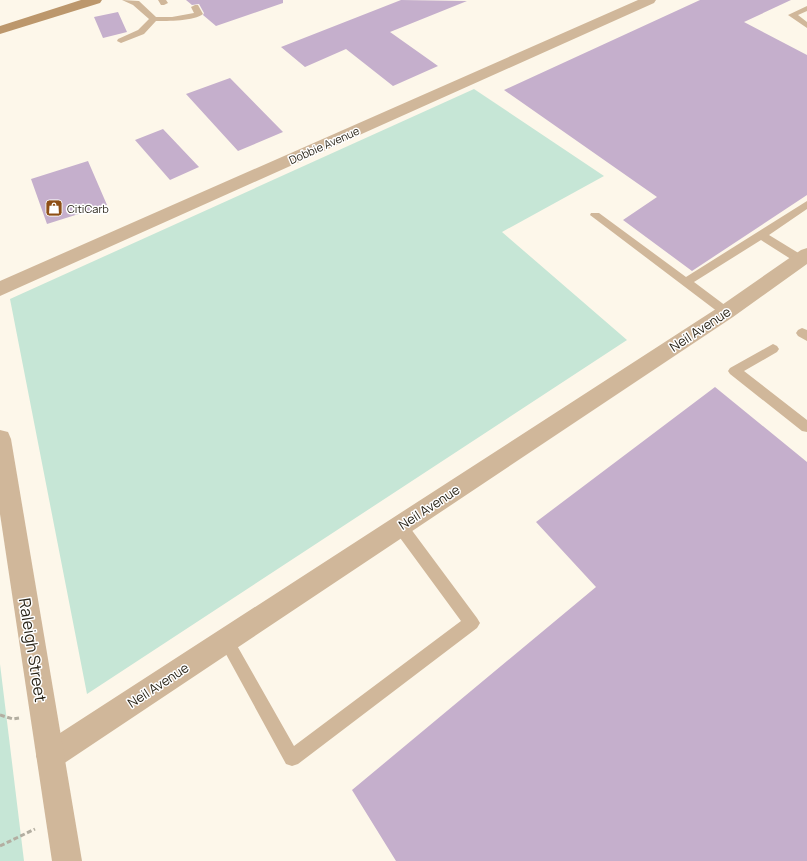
<svg xmlns="http://www.w3.org/2000/svg" width="807" height="861" viewBox="0 0 807 861" font-family="Manrope,sans-serif">
	<style>
		.green { fill: #c6e6d6 }
		.building { fill: #c5afcc }
		.lines { fill: none; stroke-linecap: round; stroke-linejoin: round }
		.path { stroke: #b3aea1; stroke-width: 3; stroke-dasharray: 5 2.5; stroke-linecap: butt }
		.service { fill: #d0b79a; fill-rule: evenodd }
		.minor { fill: #d0b79a; fill-rule: evenodd }
		.tertiary { fill: #d0b79a; fill-rule: evenodd }
		.secondary { fill: #bc976c; fill-rule: evenodd }
		.labels { text-anchor: middle; dominant-baseline: central; stroke-width: 3; stroke-linejoin: round; paint-order: stroke }
		.far-street-label { font-size: 11px; fill: #2a2519; stroke: #fff }
		.far-poi-label { font-size: 11px; fill: #2a2519; stroke: #fff; text-anchor: start }
		.street-label { font-size: 13px; fill: #2a2519; stroke: #fff }
		.near-street-label { font-size: 16px; fill: #2a2519; stroke: #fff }
	</style>
	<rect width="100%" height="100%" fill="#fdf7ea"/>
	<path class="green" d="M 474,89 L 604,176 L 502,232 L 627,340 L 87,694 L 10,299 Z
		M 0,664 L 24,861 L 0,861 Z"/>
	<path class="building" d="M 186,0 L 283,0 L 283,3 L 216,26 L 203,15 L 204,13 L 199,4 L 192,5 Z
		M 401,0 L 467,1 L 390,32 L 438,66 L 393,86 L 346,49 L 305,67 L 281,47 Z
		M 700,0 L 791,0 L 744,22 L 807,55 L 807,195 L 692,271 L 623,220 L 657,197 L 504,90 Z
		M 118,12 L 127,32 L 103,38 L 94,17 Z
		M 230,78 L 283,132 L 238,151 L 186,94 Z
		M 163,129 L 199,167 L 170,180 L 135,140 Z
		M 88,161 L 107,205 L 47,224 L 31,179 Z
		M 715,387 L 807,462 L 807,861 L 396,861 L 352,790 L 596,587 L 536,522 Z"/>
	<g class="lines">
		<path class="path" d="M 0,715 L 13,719 L 19,718
			M 0,846 L 35,829"/>
		<path class="service" d="M 122,0 L 139,1 L 156,17 L 172,17 L 194,13 L 191,7 L 195,5 L 198,5 L 203,14 C 195,21 167,21 156,21 L 144,34 L 121,43 L 117,41 L 118,39 L 138,30 L 149,19 L 133,5 Z
			M 158,0 L 166,0 L 168,3 L 164,5 L 161,5 Z
			M 807,6 L 807,11 L 798,15 L 807,22 L 807,28 L 788,15 Z
			M 807,201 L 807,209 L 769,235 L 805,257 L 806,260 L 805,263 L 797,263 L 761,240 L 694,282 L 730,309 L 732,312 L 730,315 L 726,316 L 722,315 L 590,215 L 591,213 L 599,213 L 686,277 Z
			M 802,328 L 807,330 L 807,341 L 798,336 L 796,333 L 798,330 Z
			M 773,344 L 777,346 L 779,349 L 777,352 L 744,371 L 807,420 L 807,432 L 802,431 L 730,374 L 728,371 L 730,368 Z
			M 400,519 L 405,521 L 477,618 L 480,623 L 477,628 L 298,764 L 292,766 L 286,764 L 221,645 L 218,640 L 221,635 L 226,632 L 231,635 L 294,746 L 461,621 L 395,531 L 393,526 L 395,521 Z"/>
		<path class="minor" d="M 638,0 L 656,0 L 654,3 L 0,296 L 0,281 Z
			M 807,248 L 807,264 L 733,317 L 60,766 L 50,770 L 40,766 L 36,756 L 40,746 L 719,307 L 801,250 Z"/>
		<path class="tertiary" d="M 0,430 L 8,432 L 11,439 L 82,861 L 52,861 L 0,514 Z"/>
		<path class="secondary" d="M 81,0 L 102,0 L 100,3 L 0,34 L 0,26 Z"/>
	</g>
	<defs>
		<g id="shop-square" transform="scale(0.9)"><rect x="-9" y="-9" width="18" height="18" rx="4" fill="#8e4f16" stroke="#fff"/><path d="M-5-2.5h2.3a2.7 3.5 0 0 1 5.4 0H5L5.5 6h-11ZM-1.5-2.5h3a1.5 2.3 0 0 0-3 0Z" fill="#fff"/></g>
	</defs>
	<g fill-rule="evenodd">
		<use href="#shop-square" x="54" y="208"/>
	</g>
	<g class="labels">
		<g class="far-street-label">
			<text transform="translate(324 145) rotate(-24)">Dobbie Avenue</text>
		</g>
		<g class="far-poi-label">
			<text x="67" y="208">CitiCarb</text>
		</g>
		<g class="street-label">
			<text transform="translate(700 329) rotate(-33)">Neil Avenue</text>
			<text transform="translate(429 507) rotate(-33)">Neil Avenue</text>
			<text transform="translate(158 685) rotate(-33)">Neil Avenue</text>
		</g>
		<g class="near-street-label">
			<text transform="translate(33 650) rotate(81)">Raleigh Street</text>
		</g>
	</g>
</svg>
